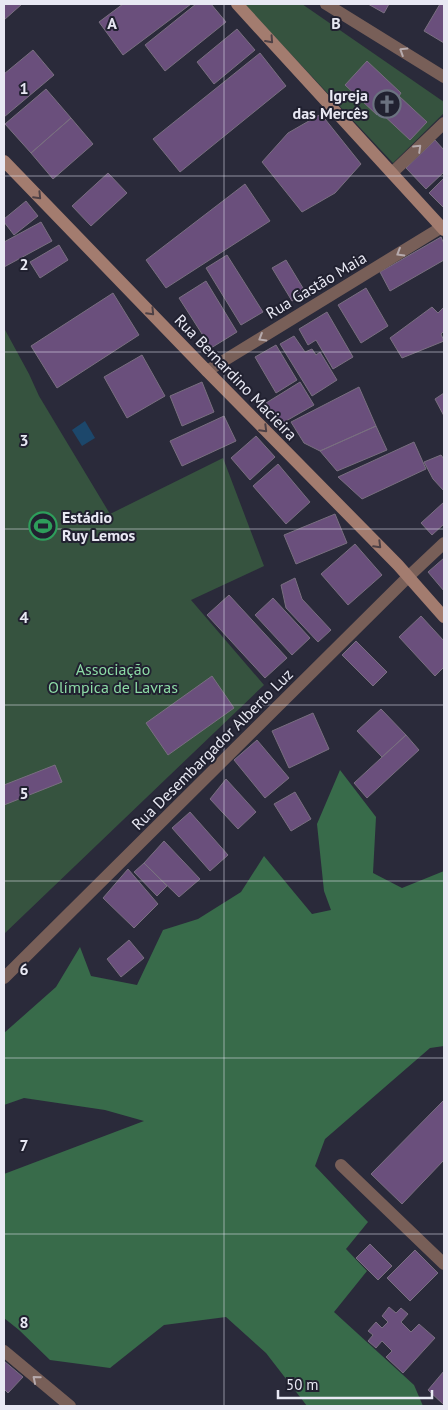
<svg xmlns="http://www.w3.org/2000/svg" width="448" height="1410" viewBox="0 0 448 1410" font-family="'PT Sans',sans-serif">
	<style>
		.green { fill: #36533f }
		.forest { fill: #386b4a }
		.water { fill: #1c476b }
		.building { fill: #6a4f7c; stroke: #796f80 }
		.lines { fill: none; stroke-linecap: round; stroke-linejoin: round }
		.minor { stroke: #785f58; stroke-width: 12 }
		.tertiary { stroke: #785f58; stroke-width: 12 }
		.secondary { stroke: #a37c6f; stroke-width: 12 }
		.oneway { stroke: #4e4146 }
		.oneway2 { stroke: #b6aaad }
		.grid { fill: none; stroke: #e8e8f3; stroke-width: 1; stroke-opacity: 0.55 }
		.labels { text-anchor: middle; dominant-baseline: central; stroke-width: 4; stroke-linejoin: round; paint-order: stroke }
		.poi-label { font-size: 16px; font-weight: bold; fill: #e8e8f3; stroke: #212130; text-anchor: end }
		.street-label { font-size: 16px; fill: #e8e8f3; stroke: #212130 }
		.park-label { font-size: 16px; fill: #8cdaa5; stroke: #212130 }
		.grid-label { font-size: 16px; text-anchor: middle; font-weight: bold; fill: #e8e8f3; stroke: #212130; stroke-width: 4; stroke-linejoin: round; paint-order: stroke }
	</style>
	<rect width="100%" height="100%" fill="#2a2a3a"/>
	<path class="green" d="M 244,4 L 302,4 L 444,102 L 444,113 L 393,163 Z
		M 4,328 L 29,374 L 39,396 L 110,514 L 223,458 L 264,566 L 191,600 L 264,685 L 4,934 Z"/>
	<path class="forest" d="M 340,770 L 376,817 L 373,873 L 402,888 L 444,871 L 444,1046 L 430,1048 L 325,1139 L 315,1166 L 368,1222 L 346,1249 L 367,1271 L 334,1312 L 414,1385 L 423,1406 L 307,1406 L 266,1353 L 226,1317 L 164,1325 L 110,1368 L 50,1360 L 19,1330 L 4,1318 L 4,1174 L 144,1121 L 105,1110 L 24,1098 L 4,1105 L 4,1033 L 56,987 L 80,947 L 91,976 L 137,985 L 163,930 L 198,919 L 241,892 L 264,856 L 312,914 L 331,910 L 324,891 L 317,824 Z"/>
	<path class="water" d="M 85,421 L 95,438 L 82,446 L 72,430 Z"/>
	<path class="building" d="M 4,4 L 22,4 L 4,20 Z
		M 123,4 L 191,4 L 123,55 L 99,22 Z
		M 196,4 L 211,4 L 226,22 L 165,71 L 145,45 Z
		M 368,4 L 389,4 L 384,13 Z
		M 440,4 L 444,4 L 444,43 L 424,31 Z
		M 237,29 L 255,50 L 214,84 L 197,62 Z
		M 33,50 L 54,75 L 4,117 L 4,74 Z
		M 260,53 L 286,86 L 180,172 L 153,139 Z
		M 367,61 L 401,93 L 399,96 L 427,122 L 410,140 L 380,112 L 377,115 L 345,85 Z
		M 46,89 L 71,118 L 31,153 L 5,124 Z
		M 321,114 L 361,164 L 335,193 L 302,212 L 262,162 L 288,133 Z
		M 71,118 L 93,144 L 53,179 L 31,153 Z
		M 435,140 L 444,150 L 444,172 L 426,189 L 406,168 Z
		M 108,173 L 127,193 L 91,226 L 72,206 Z
		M 444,178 L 444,208 L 429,193 Z
		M 245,184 L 270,221 L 166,288 L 146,260 Z
		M 26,201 L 38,216 L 14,235 L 4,222 L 4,219 Z
		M 41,222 L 52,241 L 4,267 L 4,242 Z
		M 441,237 L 444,244 L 444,260 L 390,291 L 380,272 Z
		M 59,245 L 68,260 L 40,278 L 30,262 Z
		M 227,255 L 263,312 L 241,325 L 206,268 Z
		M 286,260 L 306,293 L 292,301 L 272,268 Z
		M 206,281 L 237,332 L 211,348 L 179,298 Z
		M 366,288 L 388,326 L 361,343 L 338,305 Z
		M 113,293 L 139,335 L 57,388 L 31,346 Z
		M 432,307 L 438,313 L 444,307 L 444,331 L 441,334 L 444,341 L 402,358 L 390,338 Z
		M 327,312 L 353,357 L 333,369 L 316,340 L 308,345 L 299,329 Z
		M 294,336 L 305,352 L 312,349 L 316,355 L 320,352 L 337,380 L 312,396 L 280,344 Z
		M 276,345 L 297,380 L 276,393 L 255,357 Z
		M 142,355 L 165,396 L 127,418 L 104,377 Z
		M 202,382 L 214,412 L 182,426 L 170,396 Z
		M 300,382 L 314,405 L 279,425 L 266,403 Z
		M 359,387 L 376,426 L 320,451 L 304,443 L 291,422 Z
		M 444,393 L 444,416 L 435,399 Z
		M 224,416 L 236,441 L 182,466 L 170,441 Z
		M 376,426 L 387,450 L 337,471 L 320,451 Z
		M 256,436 L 275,457 L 250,480 L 231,458 Z
		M 414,442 L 426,469 L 362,499 L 338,477 Z
		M 441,455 L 444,459 L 444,491 L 433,479 L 424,462 Z
		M 278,464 L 310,502 L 286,524 L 253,486 Z
		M 444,502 L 444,524 L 432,535 L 421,523 Z
		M 335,514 L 347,543 L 296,564 L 284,535 Z
		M 355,544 L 382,575 L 348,605 L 321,574 Z
		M 444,558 L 444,591 L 428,572 Z
		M 295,578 L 302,599 L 331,630 L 318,642 L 286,608 L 281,585 Z
		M 229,595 L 287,658 L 265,678 L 207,615 Z
		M 273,598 L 310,638 L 292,655 L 255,615 Z
		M 421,616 L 444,641 L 444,667 L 435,676 L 399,637 Z
		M 356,641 L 387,672 L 373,686 L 342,655 Z
		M 212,676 L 234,708 L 168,755 L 146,723 Z
		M 381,709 L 406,735 L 382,757 L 357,731 Z
		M 313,713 L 329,749 L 289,768 L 272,731 Z
		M 406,735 L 419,750 L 367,798 L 354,783 Z
		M 257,740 L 289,778 L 265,798 L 234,760 Z
		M 55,765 L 62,782 L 4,805 L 4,785 Z
		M 226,779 L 256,812 L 238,829 L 210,799 Z
		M 295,792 L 311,819 L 291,831 L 274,804 Z
		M 190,812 L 228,855 L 210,871 L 172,828 Z
		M 164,841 L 200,879 L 179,897 L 144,863 Z
		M 144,863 L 167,886 L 157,896 L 134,872 Z
		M 128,869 L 158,904 L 134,928 L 103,898 Z
		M 129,940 L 144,958 L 121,977 L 107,959 Z
		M 444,1100 L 444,1160 L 402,1204 L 371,1174 Z
		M 370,1244 L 392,1266 L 378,1280 L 356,1258 Z
		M 415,1250 L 438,1273 L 410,1301 L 387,1278 Z
		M 389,1307 L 396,1313 L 401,1308 L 408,1314 L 401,1322 L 411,1332 L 419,1324 L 435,1338 L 403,1373 L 386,1357 L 392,1351 L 382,1341 L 376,1348 L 368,1341 L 373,1335 L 368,1331 L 376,1322 L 382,1328 L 388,1322 L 382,1316 Z
		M 4,1361 L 23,1377 L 8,1393 L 4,1389 Z
		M 444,1371 L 444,1405 L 428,1390 Z"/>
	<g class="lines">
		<path class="minor" d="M 392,173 L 444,123
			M 207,371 L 442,227
			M 4,978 L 408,577 L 444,543
			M 341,1165 L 444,1264
			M 4,1351 L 70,1406"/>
		<path class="tertiary" d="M 326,4 L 444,77"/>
		<path class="secondary" d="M 237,4 L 444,230
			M 4,161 L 207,371 L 398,565 L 444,617"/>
	</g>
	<defs><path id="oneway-chevron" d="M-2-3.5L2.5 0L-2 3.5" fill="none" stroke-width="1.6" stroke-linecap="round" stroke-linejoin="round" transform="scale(1.25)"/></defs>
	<g class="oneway">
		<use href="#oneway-chevron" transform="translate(270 40) rotate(48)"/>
		<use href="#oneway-chevron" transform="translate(38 196) rotate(46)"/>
		<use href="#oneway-chevron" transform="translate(151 312) rotate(46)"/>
		<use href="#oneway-chevron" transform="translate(264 429) rotate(45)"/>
		<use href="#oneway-chevron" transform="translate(378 545) rotate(45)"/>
	</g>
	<g class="oneway2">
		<use href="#oneway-chevron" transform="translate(403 51) rotate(-148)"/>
		<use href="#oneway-chevron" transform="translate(418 148) rotate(-44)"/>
		<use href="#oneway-chevron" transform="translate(400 253) rotate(149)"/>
		<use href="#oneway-chevron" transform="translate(262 338) rotate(149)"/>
		<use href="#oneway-chevron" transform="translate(36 1379) rotate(-140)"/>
	</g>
	<path class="grid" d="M 224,4 L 224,1406M 4,176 L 444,176M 4,352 L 444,352M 4,529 L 444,529M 4,705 L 444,705M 4,881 L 444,881M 4,1058 L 444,1058M 4,1234 L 444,1234"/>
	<defs>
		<g id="church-ring" transform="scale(1.4375)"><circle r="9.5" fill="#212130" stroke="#6b7280" stroke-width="1.5"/><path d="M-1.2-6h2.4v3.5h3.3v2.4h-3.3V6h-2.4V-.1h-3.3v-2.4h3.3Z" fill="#6b7280"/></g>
		<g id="stadium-ring" transform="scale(1.4375)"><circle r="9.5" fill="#212130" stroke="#2e9e5b" stroke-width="1.5"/><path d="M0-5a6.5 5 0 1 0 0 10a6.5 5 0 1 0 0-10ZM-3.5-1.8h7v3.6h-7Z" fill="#2e9e5b"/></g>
	</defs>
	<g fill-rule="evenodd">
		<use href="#church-ring" x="387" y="104"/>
		<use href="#stadium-ring" x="43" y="526"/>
	</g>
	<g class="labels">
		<g class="poi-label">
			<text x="368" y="95">Igreja<tspan x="368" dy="18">das Mercês</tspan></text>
			<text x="62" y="517" text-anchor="start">Estádio<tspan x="62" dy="18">Ruy Lemos</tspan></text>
		</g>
		<g class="street-label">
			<text transform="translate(316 285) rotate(-31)">Rua Gastão Maia</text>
			<text transform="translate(236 377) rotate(46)">Rua Bernardino Macieira</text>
			<text transform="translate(212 749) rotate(-45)">Rua Desembargador Alberto Luz</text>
		</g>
		<g class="park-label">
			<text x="113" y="669">Associação<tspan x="113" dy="18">Olímpica de Lavras</tspan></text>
		</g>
	</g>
	<g class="grid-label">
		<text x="112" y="29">A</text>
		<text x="336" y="29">B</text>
		<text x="24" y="94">1</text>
		<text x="24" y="270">2</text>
		<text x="24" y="446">3</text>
		<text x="24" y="623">4</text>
		<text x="24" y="799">5</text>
		<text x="24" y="975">6</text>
		<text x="24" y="1151">7</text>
		<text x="24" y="1328">8</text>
	</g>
	<rect width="448" height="1410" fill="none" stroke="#e8e8f3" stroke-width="10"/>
	<path d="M278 1390v8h154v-8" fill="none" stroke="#e8e8f3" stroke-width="2.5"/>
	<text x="286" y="1390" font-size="15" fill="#e8e8f3" stroke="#212130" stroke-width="4" paint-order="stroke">50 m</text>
</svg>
